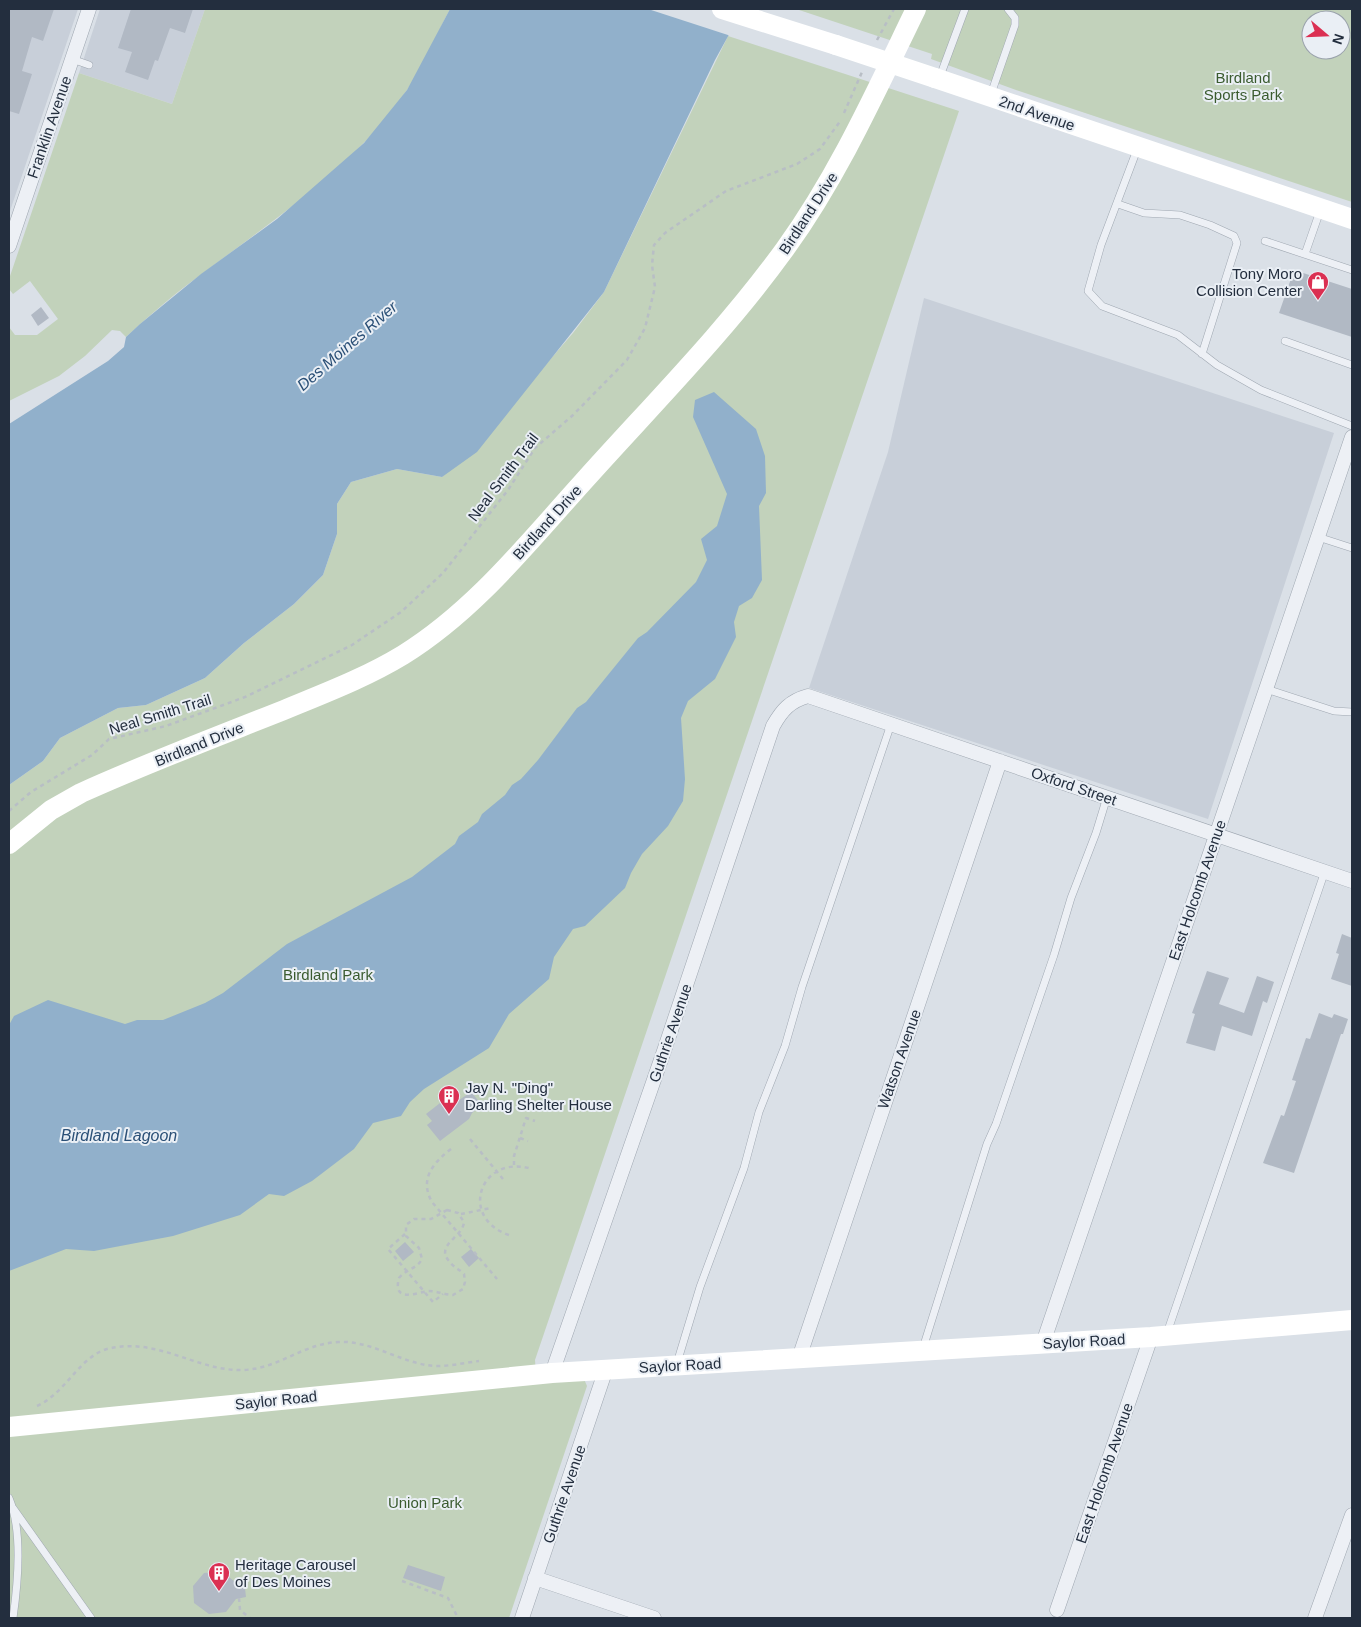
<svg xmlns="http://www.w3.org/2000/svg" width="1361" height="1627" viewBox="0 0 1361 1627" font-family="Helvetica,sans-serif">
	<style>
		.built { fill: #c8cfd9 }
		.green { fill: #c2d2bb; fill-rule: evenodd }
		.water { fill: #91b0cb }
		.pier { fill: #dae0e7 }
		.building { fill: #b1b9c4 }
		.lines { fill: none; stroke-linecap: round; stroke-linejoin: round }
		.lane-casing { stroke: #9fa7b1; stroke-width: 8 }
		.street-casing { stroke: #9fa7b1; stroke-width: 15 }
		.path { stroke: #b8bec5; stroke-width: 2.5; stroke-dasharray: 4 4; stroke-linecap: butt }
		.lane { stroke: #edf0f5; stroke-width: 7 }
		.street { stroke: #edf0f5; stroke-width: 14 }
		.secondary { stroke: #fff; stroke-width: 20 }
		.secondary-bridge { stroke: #fff; stroke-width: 20 }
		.labels { text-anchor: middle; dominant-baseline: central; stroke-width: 4; stroke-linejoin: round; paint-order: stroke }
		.park-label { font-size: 15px; fill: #3a5b2f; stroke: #eaeff5 }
		.street-label { font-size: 15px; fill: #232e3e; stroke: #eaeff5 }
		.poi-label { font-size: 15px; fill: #232e3e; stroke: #eaeff5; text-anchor: start }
		.water-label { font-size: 16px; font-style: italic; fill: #2a4f76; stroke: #eaeff5 }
	</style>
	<rect width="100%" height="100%" fill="#dae0e7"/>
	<path class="built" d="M 9,9 L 78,9 L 9,214 Z
		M 100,9 L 205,9 L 172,104 L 79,73 Z
		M 924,298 L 1334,433 L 1208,819 L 809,688 L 888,452 Z"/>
	<path class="green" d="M 205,9 L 450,9 C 436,35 424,65 407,90 C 358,164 272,221 202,274 C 175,293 150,315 126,337 L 120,331 L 112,330 L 85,356 L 59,376 L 9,401 L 9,327 L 15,335 L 37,335 L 58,319 L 30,281 L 13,294 L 9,289 L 9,279 L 79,73 L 172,104 Z
		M 796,9 L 1352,9 L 1352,202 L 1016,90 L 931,59 L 932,54 ZM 1311,20 L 1341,20 L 1341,50 L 1311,50 Z
		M 728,36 L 959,111 L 535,1360 L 536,1374 L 584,1379 L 587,1386 L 509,1618 L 9,1618 L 9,785 L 43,761 L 60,738 L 118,708 L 146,705 L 205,678 L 244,643 L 294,604 L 323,575 L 337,534 L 337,504 L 351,482 L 397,469 L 442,477 L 529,384 L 573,333 L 604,292 Z"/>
	<path class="water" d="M 450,9 L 743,9 L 715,60 L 604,292 L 477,452 L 442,477 L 397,469 L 351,482 L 337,504 L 337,534 L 323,575 L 294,604 L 244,643 L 205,678 L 146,705 L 118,708 L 60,738 L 43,761 L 9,785 L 9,424 L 108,361 L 124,347 L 126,337 L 140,324 L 201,274 L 277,219 L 364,143 L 407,90 Z
		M 714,392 L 756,429 L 765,456 L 766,493 L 759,506 L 762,580 L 752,598 L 739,606 L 734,622 L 736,637 L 715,679 L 688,701 L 681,718 L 685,779 L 683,801 L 668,826 L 642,854 L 631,873 L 625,888 L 585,926 L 573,929 L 554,957 L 549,979 L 509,1014 L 489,1048 L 424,1089 L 410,1102 L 401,1116 L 373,1123 L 354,1149 L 312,1181 L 284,1196 L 269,1194 L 240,1215 L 173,1236 L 94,1251 L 66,1249 L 9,1271 L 9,1025 L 14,1016 L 48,1000 L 125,1024 L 137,1020 L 163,1020 L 205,1003 L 223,993 L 287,944 L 412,877 L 455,844 L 459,836 L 478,822 L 482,814 L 505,795 L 512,785 L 521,779 L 538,760 L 577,708 L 586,702 L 638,638 L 647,632 L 696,582 L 707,560 L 701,539 L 717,526 L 727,494 L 693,417 L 695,400 Z"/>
	<path class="pier" d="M 648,9 L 745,9 L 731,36 Z"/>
	<path class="building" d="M 9,9 L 54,9 L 43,41 L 32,37 L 22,71 L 32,74 L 19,114 L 9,111 Z
		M 131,9 L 193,9 L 185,33 L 170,28 L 158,61 L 155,60 L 148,80 L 125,72 L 132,52 L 118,48 Z
		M 1294,270 L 1352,289 L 1352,337 L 1279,313 Z
		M 41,307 L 49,318 L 38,326 L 31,315 Z
		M 1342,934 L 1352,938 L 1352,986 L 1331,979 L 1339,954 L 1336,953 Z
		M 1207,971 L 1229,978 L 1219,1004 L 1244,1013 L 1257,976 L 1274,982 L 1267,1003 L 1263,1001 L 1252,1036 L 1222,1026 L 1215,1051 L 1186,1043 L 1195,1014 L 1192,1013 Z
		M 1319,1013 L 1332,1018 L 1334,1014 L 1348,1019 L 1343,1034 L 1341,1034 L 1294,1173 L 1263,1163 L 1281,1115 L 1284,1116 L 1296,1081 L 1292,1080 L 1306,1038 L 1310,1039 Z
		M 471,1092 L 482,1105 L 472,1113 L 469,1119 L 440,1141 L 427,1125 L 432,1121 L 426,1114 L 449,1096 L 456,1102 Z
		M 405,1242 L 414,1252 L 403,1261 L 395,1251 Z
		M 471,1249 L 479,1258 L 469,1267 L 461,1257 Z
		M 408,1565 L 445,1577 L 441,1591 L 403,1578 Z
		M 221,1571 L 234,1581 L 244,1580 L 246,1597 L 236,1599 L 226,1612 L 209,1614 L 194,1603 L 193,1586 L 204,1573 Z"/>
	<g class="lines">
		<g class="lane-casing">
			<path id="lane" d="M 72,59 L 89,65
				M 939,79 L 965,9
				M 991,94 L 1015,25 L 1015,18 L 1008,9
				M 1138,147 L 1101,245 L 1088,291 L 1102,306 L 1178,335 L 1217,365 L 1261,390 L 1352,426
				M 1118,204 L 1144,213 L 1180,215 L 1210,225 L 1234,236 L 1237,243 L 1202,354
				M 1265,241 L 1352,270
				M 1305,254 L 1320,211
				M 1285,341 L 1352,365
				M 1318,537 L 1352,548
				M 1266,689 L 1334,711 L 1352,712
				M 1167,1333 L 1325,871
				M 923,1348 L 987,1144 L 996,1124 L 1054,955 L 1071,898 L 1096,833 L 1107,797
				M 677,1363 L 700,1287 L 744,1168 L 759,1112 L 785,1046 L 802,987 L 891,724
				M 9,1498 C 23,1531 18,1583 13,1618
				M 13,1508 L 91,1618"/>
		</g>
		<g class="street-casing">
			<path id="street" d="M 9,246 L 89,9
				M 1043,1343 L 1352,437
				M 799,1358 L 1000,761
				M 552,1373 L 664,1051 L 773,726 C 782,710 790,701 808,696 L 1352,881
				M 535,1578 L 654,1618
				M 1057,1610 L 1151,1337
				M 522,1618 L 606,1369
				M 1315,1618 L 1352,1515"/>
		</g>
		<path class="path" d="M 877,40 L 894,9
			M 844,113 L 862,72
			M 9,811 L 31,792 L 92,755 L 109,739 L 166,726 L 245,697 L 352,645 L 401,612 L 443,573 L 508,490 L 535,448 L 572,416 L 627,360 L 645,328 L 655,287 L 652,265 L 654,245 L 665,233 L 726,191 L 797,164 L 820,149 L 841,120
			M 520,1138 L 528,1141
			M 470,1139 L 503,1179
			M 451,1149 C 433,1163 419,1179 432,1202 L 497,1279
			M 514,1165 L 514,1156 L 526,1118 L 535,1121
			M 447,1210 L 458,1213 L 464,1222 C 463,1237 435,1245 449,1261 C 453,1267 459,1269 464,1274 L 465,1282 L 463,1289 L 453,1295 C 445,1295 437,1291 429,1291 C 418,1292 392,1304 399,1278 C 406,1269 417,1269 422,1259 L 419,1248 L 406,1236 L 406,1225 L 414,1219 L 431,1219 Z
			M 461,1214 L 491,1208
			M 405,1234 L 388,1249 L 433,1302 L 443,1294
			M 509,1235 C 458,1218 480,1153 532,1169
			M 37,1406 C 66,1393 79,1357 107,1349 C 158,1336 197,1372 244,1370 C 280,1368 302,1344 338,1342 C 368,1340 397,1360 426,1365 C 443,1368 463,1363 479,1361
			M 402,1581 L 448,1598 L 458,1618
			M 239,1598 L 240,1610 L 250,1618"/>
		<use href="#lane" class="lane"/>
		<use href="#street" class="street"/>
		<path class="secondary" d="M 722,9 L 836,45
			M 935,78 L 1352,219
			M 9,844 L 51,810 L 81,793 C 147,763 216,737 284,710 C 325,693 365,678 403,655 C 474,611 527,544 583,482 C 651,406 725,332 785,249 C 839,174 876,91 916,9
			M 9,1427 L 552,1373 L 1151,1337 L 1352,1320"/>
		<path class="secondary-bridge" d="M 836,45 L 935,78"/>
	</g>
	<defs>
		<g id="shop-pin" transform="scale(1.125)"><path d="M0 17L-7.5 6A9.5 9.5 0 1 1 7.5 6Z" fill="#db3052" stroke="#eaeff5"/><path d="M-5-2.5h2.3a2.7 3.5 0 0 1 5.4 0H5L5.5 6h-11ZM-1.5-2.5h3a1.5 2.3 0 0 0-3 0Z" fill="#fff"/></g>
		<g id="building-pin" transform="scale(1.125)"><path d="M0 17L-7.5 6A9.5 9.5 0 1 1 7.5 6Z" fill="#db3052" stroke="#eaeff5"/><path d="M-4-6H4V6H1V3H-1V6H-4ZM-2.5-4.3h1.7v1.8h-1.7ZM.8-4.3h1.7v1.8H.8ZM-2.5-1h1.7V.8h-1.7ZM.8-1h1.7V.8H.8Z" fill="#fff"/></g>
	</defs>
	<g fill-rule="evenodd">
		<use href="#shop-pin" x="1318" y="282"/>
		<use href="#building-pin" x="449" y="1096"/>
		<use href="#building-pin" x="219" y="1573"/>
	</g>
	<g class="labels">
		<g class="park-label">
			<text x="1243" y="77">Birdland<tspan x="1243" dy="17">Sports Park</tspan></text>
			<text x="328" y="974">Birdland Park</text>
			<text x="425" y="1502">Union Park</text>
		</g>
		<g class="street-label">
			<text transform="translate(1037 113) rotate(19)">2nd Avenue</text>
			<text transform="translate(49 127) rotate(-71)">Franklin Avenue</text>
			<text transform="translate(808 213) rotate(-57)">Birdland Drive</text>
			<text transform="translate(503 477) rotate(-53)">Neal Smith Trail</text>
			<text transform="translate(547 522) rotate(-48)">Birdland Drive</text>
			<text transform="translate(160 714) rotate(-17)">Neal Smith Trail</text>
			<text transform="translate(199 744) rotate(-22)">Birdland Drive</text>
			<text transform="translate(1074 786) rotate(19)">Oxford Street</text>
			<text transform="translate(1197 890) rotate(-71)">East Holcomb Avenue</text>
			<text transform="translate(670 1033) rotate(-71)">Guthrie Avenue</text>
			<text transform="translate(899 1059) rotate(-71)">Watson Avenue</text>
			<text transform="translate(1084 1341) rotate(-3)">Saylor Road</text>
			<text transform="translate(680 1365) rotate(-3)">Saylor Road</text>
			<text transform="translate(276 1400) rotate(-6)">Saylor Road</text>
			<text transform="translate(1104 1473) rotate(-71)">East Holcomb Avenue</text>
			<text transform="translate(564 1494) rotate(-71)">Guthrie Avenue</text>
		</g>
		<g class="poi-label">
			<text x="1302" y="273" text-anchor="end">Tony Moro<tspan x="1302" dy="17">Collision Center</tspan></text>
			<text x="465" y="1087">Jay N. "Ding"<tspan x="465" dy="17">Darling Shelter House</tspan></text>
			<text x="235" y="1564">Heritage Carousel<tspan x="235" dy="17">of Des Moines</tspan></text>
		</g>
		<g class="water-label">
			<text transform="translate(347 346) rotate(-41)">Des Moines River</text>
			<text x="119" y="1135">Birdland Lagoon</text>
		</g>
	</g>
	<rect width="1361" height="1627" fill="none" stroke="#232e3e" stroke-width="20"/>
	<g transform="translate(1326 35) rotate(109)"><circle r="24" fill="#eaeff5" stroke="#9aa2ac"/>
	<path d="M0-4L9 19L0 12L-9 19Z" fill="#db3052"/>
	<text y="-8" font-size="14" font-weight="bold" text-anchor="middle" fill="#232e3e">N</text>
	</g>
</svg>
